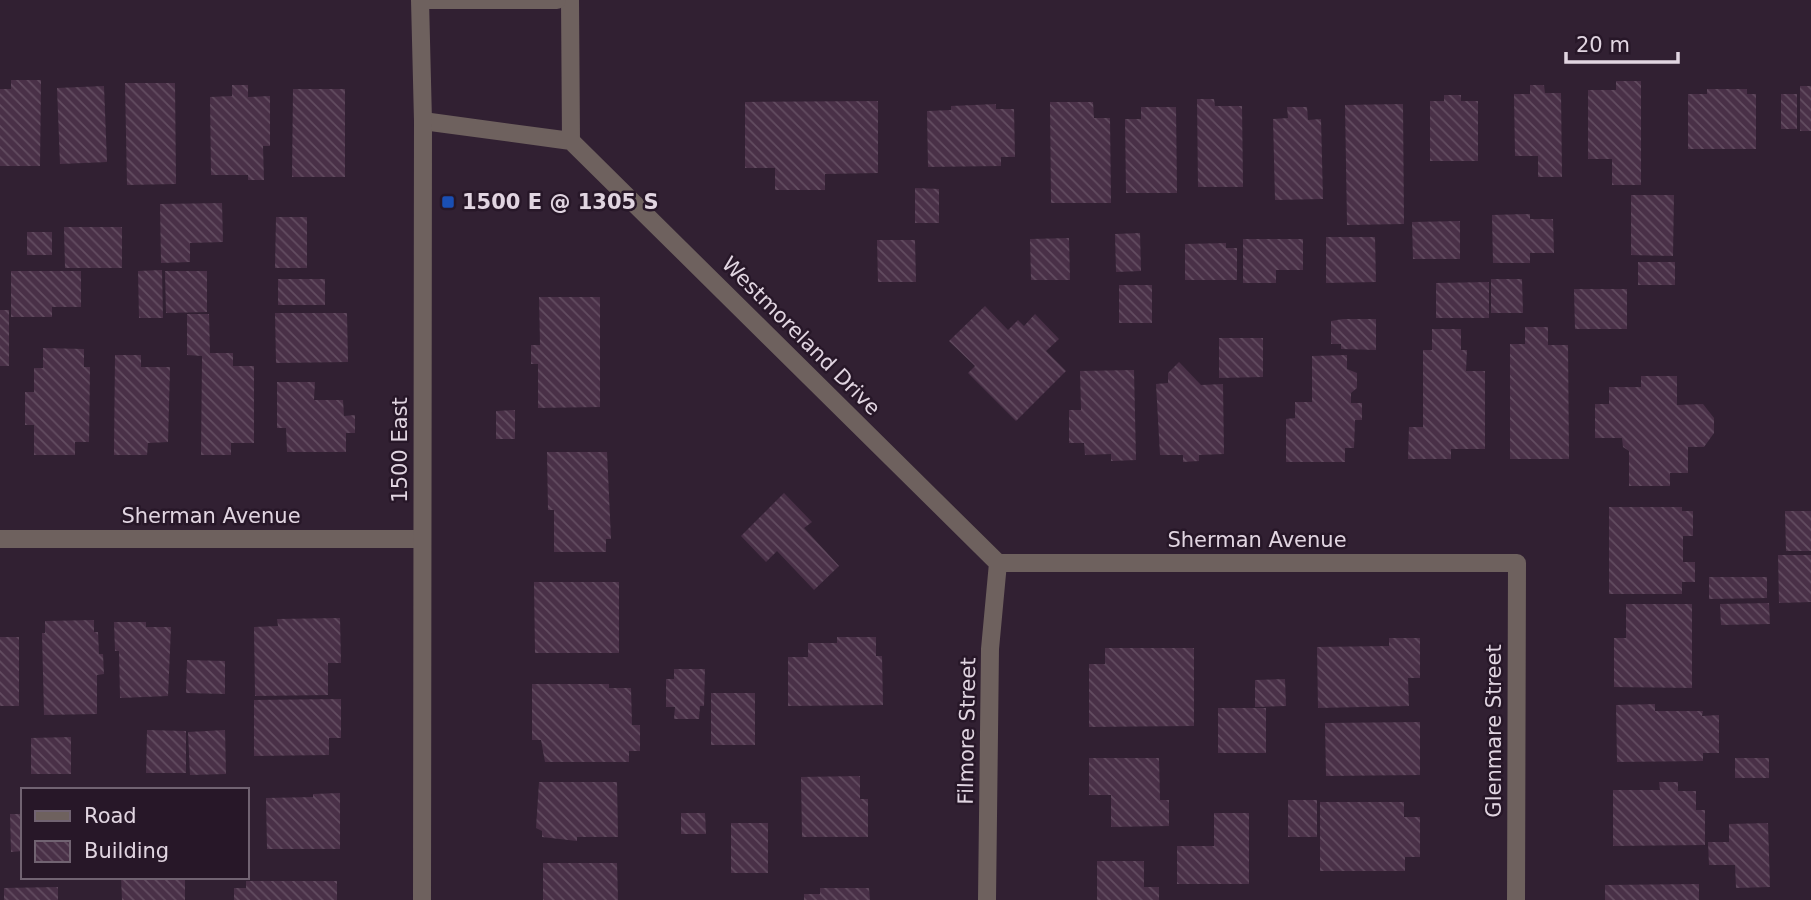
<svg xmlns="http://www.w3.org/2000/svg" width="1811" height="900" viewBox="0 0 1811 900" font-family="'DejaVu Sans',sans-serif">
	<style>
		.building { fill: url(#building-back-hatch) }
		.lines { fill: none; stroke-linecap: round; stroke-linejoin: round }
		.minor { stroke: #6e615e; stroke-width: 18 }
		.tertiary { stroke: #6e615e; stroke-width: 18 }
		.transit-dot { fill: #1a4fb4; stroke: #271728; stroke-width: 2.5 }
		.labels { text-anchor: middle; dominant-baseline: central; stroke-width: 5; stroke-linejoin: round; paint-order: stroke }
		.poi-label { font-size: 21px; font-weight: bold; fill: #e1d5e1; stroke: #271728; text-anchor: start }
		.street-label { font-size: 21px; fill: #e1d5e1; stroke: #271728 }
	</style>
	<defs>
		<pattern id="building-back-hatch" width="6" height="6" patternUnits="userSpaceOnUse" patternTransform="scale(1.75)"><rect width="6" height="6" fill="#493047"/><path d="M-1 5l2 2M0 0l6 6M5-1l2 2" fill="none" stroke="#634d61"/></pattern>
	</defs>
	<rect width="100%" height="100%" fill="#312032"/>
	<path class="building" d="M 11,80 L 41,80 L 40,166 L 0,166 L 0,89 L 11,89 Z
		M 1616,81 L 1641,81 L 1641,185 L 1612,185 L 1612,159 L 1588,159 L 1588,90 L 1616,90 Z
		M 125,83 L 175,83 L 176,184 L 127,185 Z
		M 232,85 L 248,85 L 248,97 L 270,96 L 270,146 L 263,146 L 264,180 L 248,180 L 248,175 L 211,175 L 210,97 L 232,96 Z
		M 1530,85 L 1544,85 L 1545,93 L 1561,93 L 1562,177 L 1538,177 L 1538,156 L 1515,156 L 1514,94 L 1530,94 Z
		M 104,86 L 107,162 L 60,164 L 57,88 Z
		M 1800,86 L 1811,86 L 1811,131 L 1800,131 Z
		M 293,89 L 345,89 L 345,177 L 292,177 Z
		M 1707,89 L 1747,89 L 1747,94 L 1756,94 L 1756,149 L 1688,149 L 1688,94 L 1707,94 Z
		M 1781,94 L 1797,94 L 1797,129 L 1781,129 Z
		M 1444,95 L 1461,95 L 1461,101 L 1478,101 L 1478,161 L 1430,161 L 1430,101 L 1444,101 Z
		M 1197,99 L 1214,99 L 1215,106 L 1242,106 L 1243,187 L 1198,187 Z
		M 878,101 L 878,173 L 825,174 L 825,190 L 775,190 L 775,168 L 745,168 L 745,102 Z
		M 1050,102 L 1093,102 L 1094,118 L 1110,118 L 1111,203 L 1051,203 Z
		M 996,104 L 996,109 L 1014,109 L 1015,157 L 1001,157 L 1001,166 L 928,167 L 927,111 L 951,110 L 951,106 Z
		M 1403,104 L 1404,224 L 1347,225 L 1345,105 Z
		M 1141,107 L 1176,107 L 1177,193 L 1126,193 L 1125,119 L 1141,119 Z
		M 1287,107 L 1307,107 L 1308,120 L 1321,119 L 1323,199 L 1275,200 L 1273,119 L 1288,118 Z
		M 915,188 L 939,189 L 939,223 L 915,223 Z
		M 1631,195 L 1674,195 L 1673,256 L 1631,255 Z
		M 222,203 L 223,242 L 190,243 L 190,262 L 161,263 L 160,204 Z
		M 1530,214 L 1530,219 L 1553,219 L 1554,253 L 1530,253 L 1530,263 L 1493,263 L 1492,215 Z
		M 276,217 L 307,217 L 307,268 L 275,268 Z
		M 1460,221 L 1460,259 L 1413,259 L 1412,222 Z
		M 64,227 L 122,227 L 122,268 L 65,268 Z
		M 27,232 L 52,232 L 52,255 L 27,255 Z
		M 1140,233 L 1141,271 L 1116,272 L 1115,234 Z
		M 1326,237 L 1375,237 L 1376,282 L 1326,283 Z
		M 1069,238 L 1070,280 L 1031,280 L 1030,239 Z
		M 1243,239 L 1303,239 L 1303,270 L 1276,270 L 1276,283 L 1243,283 Z
		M 877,240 L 915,240 L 916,282 L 878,282 Z
		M 1226,243 L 1226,248 L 1237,248 L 1237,280 L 1185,280 L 1185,244 Z
		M 1638,262 L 1675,262 L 1675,285 L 1638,285 Z
		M 162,270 L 163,318 L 139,318 L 138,271 Z
		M 11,271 L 81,271 L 81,307 L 52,307 L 52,317 L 11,317 Z
		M 165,271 L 207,271 L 207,312 L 166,313 Z
		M 278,279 L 325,279 L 325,305 L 278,305 Z
		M 1491,279 L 1522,279 L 1523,313 L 1491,313 Z
		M 1489,282 L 1489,318 L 1436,318 L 1436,283 Z
		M 1119,285 L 1152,285 L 1152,323 L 1119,323 Z
		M 1574,289 L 1627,289 L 1627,329 L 1575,329 Z
		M 539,297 L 600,297 L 600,407 L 538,408 L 538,364 L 531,364 L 531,345 L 540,345 Z
		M 985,306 L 1008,330 L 1018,320 L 1024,326 L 1035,314 L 1059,339 L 1046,351 L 1066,371 L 1016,421 L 968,373 L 975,366 L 949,341 Z
		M 0,310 L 9,310 L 9,366 L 0,366 Z
		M 275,313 L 347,313 L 348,362 L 276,363 Z
		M 187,314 L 209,314 L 210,353 L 233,353 L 233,366 L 254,366 L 254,443 L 231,443 L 231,455 L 201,455 L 202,356 L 187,355 Z
		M 1343,319 L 1376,319 L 1376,350 L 1341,349 L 1341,344 L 1331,344 L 1331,321 Z
		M 1525,327 L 1548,327 L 1548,345 L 1568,345 L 1569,459 L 1510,459 L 1510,344 L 1525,344 Z
		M 1432,329 L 1461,329 L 1461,350 L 1467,350 L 1466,371 L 1485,371 L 1485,449 L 1451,449 L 1451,459 L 1408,459 L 1409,427 L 1423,427 L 1423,350 L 1432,350 Z
		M 1219,338 L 1263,338 L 1263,377 L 1219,378 Z
		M 43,348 L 84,349 L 84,367 L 90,367 L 89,442 L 75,442 L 75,455 L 34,455 L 34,425 L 25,425 L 25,392 L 34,392 L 34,368 L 43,368 Z
		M 115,355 L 141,355 L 141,367 L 170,367 L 168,442 L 148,443 L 147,455 L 114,455 Z
		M 1347,355 L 1347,369 L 1357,373 L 1357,388 L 1351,393 L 1351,403 L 1362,403 L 1362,420 L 1355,420 L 1354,448 L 1345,448 L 1345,462 L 1286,462 L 1286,419 L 1295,418 L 1295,402 L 1312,402 L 1312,356 Z
		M 1179,362 L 1201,385 L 1223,384 L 1224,454 L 1199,455 L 1199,461 L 1183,462 L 1183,455 L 1160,455 L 1156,384 L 1168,383 L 1168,373 Z
		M 1134,370 L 1136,460 L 1111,461 L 1111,454 L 1085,455 L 1084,443 L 1069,443 L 1069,410 L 1081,410 L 1080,371 Z
		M 1641,376 L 1677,376 L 1677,405 L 1703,404 L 1714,418 L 1714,433 L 1704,447 L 1688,447 L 1688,473 L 1670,473 L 1670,486 L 1629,486 L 1629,451 L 1623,447 L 1622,438 L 1595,438 L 1595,404 L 1609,404 L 1609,387 L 1641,387 Z
		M 277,382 L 315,382 L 314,400 L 343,400 L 344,416 L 355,415 L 355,433 L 346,433 L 346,452 L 287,452 L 286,428 L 277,428 Z
		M 515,410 L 515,439 L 496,439 L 496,411 Z
		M 547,452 L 607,452 L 611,539 L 606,539 L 606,552 L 554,552 L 554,510 L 548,510 Z
		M 784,493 L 812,522 L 804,528 L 839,566 L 814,590 L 777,551 L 766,562 L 741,536 Z
		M 1609,507 L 1682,507 L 1682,511 L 1693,511 L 1693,536 L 1683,536 L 1683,562 L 1695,562 L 1695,582 L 1682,582 L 1682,594 L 1609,594 Z
		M 1785,511 L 1811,511 L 1811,551 L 1786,551 Z
		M 1778,555 L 1811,555 L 1811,602 L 1779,603 Z
		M 1709,577 L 1767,577 L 1767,598 L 1709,599 Z
		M 534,582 L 619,582 L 619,653 L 535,653 Z
		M 1769,603 L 1770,624 L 1721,625 L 1720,604 Z
		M 1626,604 L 1692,604 L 1692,688 L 1614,687 L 1614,638 L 1626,638 Z
		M 340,618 L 341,663 L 328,663 L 328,695 L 255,696 L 254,627 L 278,626 L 277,619 Z
		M 94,620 L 94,632 L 98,632 L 99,654 L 103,654 L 104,674 L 97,675 L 97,714 L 44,715 L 42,633 L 45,633 L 45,621 Z
		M 114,622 L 146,622 L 146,627 L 171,627 L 168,696 L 120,698 L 119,651 L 115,651 Z
		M 0,637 L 19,637 L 19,706 L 0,706 Z
		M 837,637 L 876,637 L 876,656 L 882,656 L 883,705 L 788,706 L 788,657 L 808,657 L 808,643 L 837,643 Z
		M 1389,638 L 1420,638 L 1420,678 L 1408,678 L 1409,706 L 1318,708 L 1317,647 L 1389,646 Z
		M 1105,648 L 1194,648 L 1194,726 L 1089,727 L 1089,664 L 1105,664 Z
		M 187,660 L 225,661 L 225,694 L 186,693 Z
		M 674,669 L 705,669 L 704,706 L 700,706 L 699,719 L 674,719 L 675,707 L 666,707 L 666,679 L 674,679 Z
		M 1285,679 L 1286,706 L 1255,707 L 1255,680 Z
		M 532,684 L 609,684 L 609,688 L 631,688 L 632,725 L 640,725 L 640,751 L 629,751 L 629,762 L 545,762 L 541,740 L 532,740 Z
		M 711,693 L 755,693 L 755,745 L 711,745 Z
		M 341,699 L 341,738 L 329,738 L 329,755 L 254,756 L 254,700 Z
		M 1655,704 L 1655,711 L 1703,711 L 1702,716 L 1719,715 L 1719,753 L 1703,753 L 1703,761 L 1617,762 L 1616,705 Z
		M 1218,708 L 1266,708 L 1266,753 L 1218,753 Z
		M 1420,722 L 1420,775 L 1326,776 L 1325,723 Z
		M 147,730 L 186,731 L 186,773 L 146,773 Z
		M 225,730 L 226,774 L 190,775 L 188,732 Z
		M 71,737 L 71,774 L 31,774 L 31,738 Z
		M 1089,758 L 1159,758 L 1160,800 L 1169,800 L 1169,826 L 1111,827 L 1111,795 L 1089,795 Z
		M 1735,758 L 1769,758 L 1769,778 L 1735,778 Z
		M 860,776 L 860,799 L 868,799 L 868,837 L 802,837 L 801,777 Z
		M 539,782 L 617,782 L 618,837 L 577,837 L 577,841 L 542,837 L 542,831 L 536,828 Z
		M 1659,782 L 1678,782 L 1678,791 L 1696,791 L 1696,810 L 1705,810 L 1705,845 L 1613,846 L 1613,790 L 1660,790 Z
		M 340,793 L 340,849 L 267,849 L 266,798 L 313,797 L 313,794 Z
		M 1288,800 L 1317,800 L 1317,837 L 1288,837 Z
		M 1320,802 L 1404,802 L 1404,817 L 1420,817 L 1420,857 L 1405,857 L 1405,871 L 1320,871 Z
		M 681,813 L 705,813 L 706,834 L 681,834 Z
		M 1214,813 L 1249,813 L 1249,884 L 1177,884 L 1177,846 L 1214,846 Z
		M 10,814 L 23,814 L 23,851 L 11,852 Z
		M 731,823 L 768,823 L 768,873 L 731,873 Z
		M 1768,823 L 1770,887 L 1736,888 L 1735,865 L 1709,865 L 1708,842 L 1729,842 L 1729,824 Z
		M 1097,861 L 1144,861 L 1144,887 L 1159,887 L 1159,900 L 1097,900 Z
		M 543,863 L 617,863 L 618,900 L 543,900 Z
		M 121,877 L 185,877 L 185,900 L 122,900 Z
		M 246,881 L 337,881 L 337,900 L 234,900 L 234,888 L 246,888 Z
		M 1699,884 L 1699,900 L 1605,900 L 1605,885 Z
		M 58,887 L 58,900 L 4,900 L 4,888 Z
		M 820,888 L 869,888 L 870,900 L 804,900 L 804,894 L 820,894 Z"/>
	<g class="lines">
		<path class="minor" d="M 570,0 L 571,141
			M 423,121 L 571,141 L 998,563
			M 0,539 L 422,539
			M 998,563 L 1517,563 L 1516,900
			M 987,900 L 990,649 L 998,563"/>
		<path class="tertiary" d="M 420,0 L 423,121 L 422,900
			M 426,0 L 557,0"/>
	</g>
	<rect class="transit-dot" x="441" y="195" width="14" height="14" rx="3.5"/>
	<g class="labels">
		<g class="poi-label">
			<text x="462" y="202">1500 E @ 1305 S</text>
		</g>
		<g class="street-label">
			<text transform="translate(801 336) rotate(45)">Westmoreland Drive</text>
			<text transform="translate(400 450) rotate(-90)">1500 East</text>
			<text x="211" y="516">Sherman Avenue</text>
			<text x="1257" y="540">Sherman Avenue</text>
			<text transform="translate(967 731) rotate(-89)">Filmore Street</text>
			<text transform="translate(1494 731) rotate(-90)">Glenmare Street</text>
		</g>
	</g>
	<rect x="21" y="788" width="228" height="91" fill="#271728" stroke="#716372" stroke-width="2"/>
	<rect x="35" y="811" width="35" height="10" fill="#6e615e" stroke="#716372" stroke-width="2"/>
	<text x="84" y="823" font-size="21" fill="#e1d5e1">Road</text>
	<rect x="35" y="841" width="35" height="21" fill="url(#building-back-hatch)" stroke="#716372" stroke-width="2"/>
	<text x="84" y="858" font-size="21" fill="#e1d5e1">Building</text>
	<path d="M1566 52v10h112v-10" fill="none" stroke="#e1d5e1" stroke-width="3.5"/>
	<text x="1576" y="52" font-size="21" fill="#e1d5e1" stroke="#271728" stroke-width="5" paint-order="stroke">20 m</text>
</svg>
